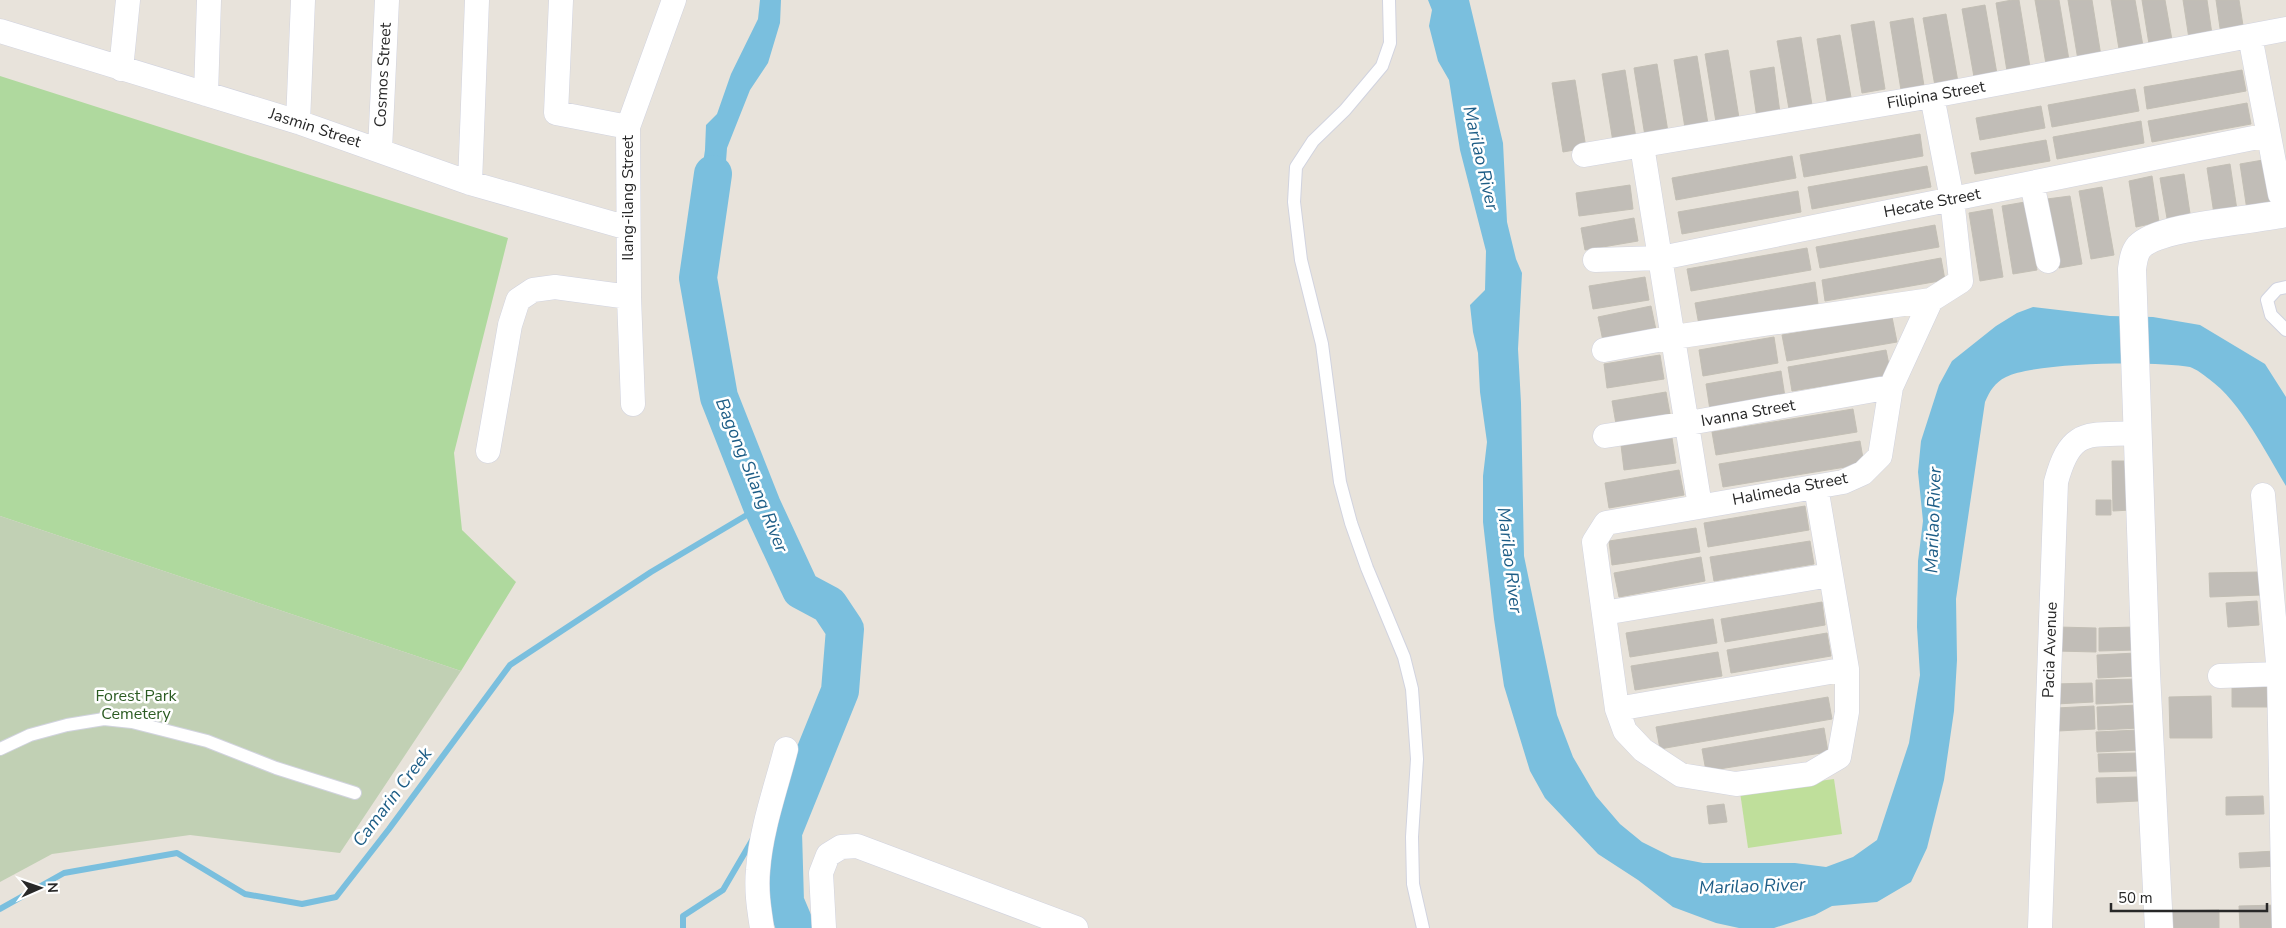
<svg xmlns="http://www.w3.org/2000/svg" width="2286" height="928" viewBox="0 0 2286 928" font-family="'Nunito Sans',sans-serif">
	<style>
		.green { fill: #afd99e }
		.cemetery { fill: #c1d0b4 }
		.pitch { fill: #bfdf9b }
		.water { fill: #7abfde }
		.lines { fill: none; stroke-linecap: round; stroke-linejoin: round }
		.stream { stroke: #7abfde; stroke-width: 6 }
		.river { stroke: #7abfde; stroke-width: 38 }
		.building { fill: #c1bdb7; stroke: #c3bfb5 }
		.lane-casing { stroke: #d1d3df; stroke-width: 14 }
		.street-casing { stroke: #d1d3df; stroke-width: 25 }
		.secondary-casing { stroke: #d1d3df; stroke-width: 29 }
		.lane { stroke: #fff; stroke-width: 12 }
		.street { stroke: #fff; stroke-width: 24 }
		.secondary { stroke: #fff; stroke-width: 28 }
		.labels { text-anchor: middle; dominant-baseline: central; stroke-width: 5; stroke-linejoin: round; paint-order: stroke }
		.street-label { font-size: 16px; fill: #282828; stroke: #fff }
		.park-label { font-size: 16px; fill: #2b5b22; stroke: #fff }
		.water-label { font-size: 18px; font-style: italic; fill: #1d5d86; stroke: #fff }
	</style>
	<rect width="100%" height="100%" fill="#e8e3db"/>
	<path class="green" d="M 0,76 L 508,238 L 454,453 L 462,530 L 516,582 L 461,671 L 0,516 Z"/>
	<path class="cemetery" d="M 0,516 L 461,671 L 340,853 L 190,835 L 52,854 L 0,882 Z"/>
	<path class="pitch" d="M 1834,779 L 1842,834 L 1748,848 L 1740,792 Z"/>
	<path class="water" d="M 760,0 L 781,0 L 780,23 L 768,63 L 750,90 L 727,148 L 723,202 L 716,227 L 694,224 L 705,150 L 706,125 L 717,114 L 731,74 L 758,19 Z
		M 1428,0 L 1469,0 L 1503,143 L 1507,222 L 1516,259 L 1522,273 L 1518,349 L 1521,403 L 1524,556 L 1557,715 L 1573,757 L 1596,796 L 1620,824 L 1642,842 L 1672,857 L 1703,863 L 1795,863 L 1826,867 L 1853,857 L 1877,840 L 1909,743 L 1920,675 L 1917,627 L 1918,561 L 1923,521 L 1918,472 L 1921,441 L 1939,385 L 1952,361 L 1996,326 L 2017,313 L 2033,307 L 2110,316 L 2153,317 L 2200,325 L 2265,364 L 2286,397 L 2286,486 C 2266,453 2241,402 2209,379 C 2204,375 2196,369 2190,367 C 2156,361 2035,362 2006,377 C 1994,383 1990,391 1985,402 L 1956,599 L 1957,660 L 1954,711 L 1944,780 L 1927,848 L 1911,882 L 1877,902 L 1832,906 L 1815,915 L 1774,928 L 1739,928 L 1716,923 L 1673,907 L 1638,880 L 1598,854 L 1545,798 L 1530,771 L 1504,686 L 1494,619 L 1483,522 L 1483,476 L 1487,442 L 1480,392 L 1478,353 L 1473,332 L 1470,305 L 1485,290 L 1486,251 L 1460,150 L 1449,80 L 1438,61 L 1429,26 L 1432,10 Z"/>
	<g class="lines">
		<path class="stream" d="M 781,809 L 799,797
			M 0,909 L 64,873 L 177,853 L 245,894 L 302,904 L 336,897 L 389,829 L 510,665 L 651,572 L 762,506
			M 683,928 L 683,916 L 723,890 L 754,837"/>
		<path class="river" d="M 713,174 L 698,278 L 719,397 L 762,506 L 801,590 L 829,605 L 845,629 L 840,691 L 783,832 L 785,902 L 796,928"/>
	</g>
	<path class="building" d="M 2012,0 L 2019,0 L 2030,67 L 2007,71 L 1996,3 Z
		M 2035,0 L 2059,0 L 2069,60 L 2046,64 Z
		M 2068,0 L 2092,0 L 2101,56 L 2078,60 Z
		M 2111,0 L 2135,0 L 2143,46 L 2119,49 Z
		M 2142,0 L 2165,0 L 2172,40 L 2149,44 Z
		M 2183,0 L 2207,0 L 2213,41 L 2190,45 Z
		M 2216,0 L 2239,0 L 2244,32 L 2221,35 Z
		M 1985,5 L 1997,74 L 1974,77 L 1962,9 Z
		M 1946,14 L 1958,82 L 1935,86 L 1923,18 Z
		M 1913,18 L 1924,86 L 1901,90 L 1890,22 Z
		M 1874,21 L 1885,89 L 1862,93 L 1851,25 Z
		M 1840,35 L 1852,103 L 1828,107 L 1817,39 Z
		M 1801,37 L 1812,105 L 1789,109 L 1777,41 Z
		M 1728,50 L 1739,118 L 1716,122 L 1705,54 Z
		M 1697,56 L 1708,124 L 1685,128 L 1674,60 Z
		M 1657,64 L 1668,132 L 1645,136 L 1634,68 Z
		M 1774,67 L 1780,113 L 1757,118 L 1750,71 Z
		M 1625,70 L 1636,138 L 1613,142 L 1602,74 Z
		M 2242,70 L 2246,91 L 2147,109 L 2144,87 Z
		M 1575,80 L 1586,148 L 1563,152 L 1552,83 Z
		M 2135,89 L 2139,111 L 2052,127 L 2048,105 Z
		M 2247,103 L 2251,124 L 2152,142 L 2148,121 Z
		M 2041,106 L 2045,128 L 1980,140 L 1976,118 Z
		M 2141,121 L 2144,143 L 2057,159 L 2053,137 Z
		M 1920,134 L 1923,156 L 1804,177 L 1800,155 Z
		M 2046,140 L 2050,161 L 1975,174 L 1971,153 Z
		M 1792,156 L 1796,178 L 1676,200 L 1672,178 Z
		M 2263,160 L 2271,206 L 2247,210 L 2240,164 Z
		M 2230,164 L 2237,210 L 2214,214 L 2207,168 Z
		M 1927,166 L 1931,187 L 1812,209 L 1808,187 Z
		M 2184,174 L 2191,220 L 2168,224 L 2160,178 Z
		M 2152,176 L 2159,222 L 2136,227 L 2129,181 Z
		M 1630,185 L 1633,209 L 1579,216 L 1576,193 Z
		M 2102,187 L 2114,255 L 2091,259 L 2079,191 Z
		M 1798,191 L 1801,212 L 1682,234 L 1678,212 Z
		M 2070,196 L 2082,264 L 2059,268 L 2047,199 Z
		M 2025,202 L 2037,270 L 2013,274 L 2002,206 Z
		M 1992,209 L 2003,277 L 1980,281 L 1969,213 Z
		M 1634,218 L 1638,241 L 1585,250 L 1581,228 Z
		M 1935,225 L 1939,247 L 1820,268 L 1816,247 Z
		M 1807,248 L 1811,270 L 1691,291 L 1687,269 Z
		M 1941,258 L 1945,280 L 1825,301 L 1822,280 Z
		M 1645,277 L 1649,300 L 1593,309 L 1589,286 Z
		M 1815,282 L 1818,304 L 1699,325 L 1695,303 Z
		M 1651,306 L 1656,330 L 1603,341 L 1598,317 Z
		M 1892,317 L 1897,342 L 1787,361 L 1782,335 Z
		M 1774,337 L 1778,363 L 1703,376 L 1699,350 Z
		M 1886,350 L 1891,375 L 1792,391 L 1788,367 Z
		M 1660,355 L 1664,379 L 1607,388 L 1604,364 Z
		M 1781,371 L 1785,397 L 1710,410 L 1706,384 Z
		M 1666,392 L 1670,414 L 1616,424 L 1612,401 Z
		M 1853,409 L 1857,432 L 1716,455 L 1712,432 Z
		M 1672,438 L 1676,463 L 1624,470 L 1621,445 Z
		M 1860,441 L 1864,464 L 1723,487 L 1719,464 Z
		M 2112,461 L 2129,461 L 2131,510 L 2113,511 Z
		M 1679,470 L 1684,495 L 1609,508 L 1605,483 Z
		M 2096,500 L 2111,500 L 2111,515 L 2096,515 Z
		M 1805,506 L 1809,530 L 1708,547 L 1704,523 Z
		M 1696,528 L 1700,552 L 1612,565 L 1609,541 Z
		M 1810,541 L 1814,564 L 1714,581 L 1710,557 Z
		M 1701,557 L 1705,581 L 1619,597 L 1614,573 Z
		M 2260,572 L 2261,595 L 2210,597 L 2209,573 Z
		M 2257,601 L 2259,625 L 2228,627 L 2226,603 Z
		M 1822,602 L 1825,625 L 1725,642 L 1721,619 Z
		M 1713,619 L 1717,643 L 1630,657 L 1626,633 Z
		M 2058,627 L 2096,628 L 2096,652 L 2057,651 Z
		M 2135,627 L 2136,650 L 2099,651 L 2099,628 Z
		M 1827,633 L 1831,656 L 1731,673 L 1727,650 Z
		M 1718,652 L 1722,676 L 1635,690 L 1631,666 Z
		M 2136,653 L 2137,676 L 2098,678 L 2097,655 Z
		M 2137,679 L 2137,702 L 2096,704 L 2096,680 Z
		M 2232,681 L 2268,681 L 2269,707 L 2232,707 Z
		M 2092,683 L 2093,702 L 2056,704 L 2055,684 Z
		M 2211,696 L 2212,738 L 2170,738 L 2169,697 Z
		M 1828,697 L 1832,719 L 1660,749 L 1656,727 Z
		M 2138,705 L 2140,728 L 2098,730 L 2097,707 Z
		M 2094,706 L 2095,729 L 2058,731 L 2057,708 Z
		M 1824,728 L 1828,752 L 1706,771 L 1702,749 Z
		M 2138,730 L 2139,750 L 2097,752 L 2096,732 Z
		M 2138,753 L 2138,771 L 2099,772 L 2098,754 Z
		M 2137,777 L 2138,801 L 2097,803 L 2096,778 Z
		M 2263,796 L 2264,814 L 2226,815 L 2226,797 Z
		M 1724,804 L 1727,822 L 1709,824 L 1707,806 Z
		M 2276,851 L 2277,866 L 2240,868 L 2239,853 Z
		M 2279,905 L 2280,928 L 2240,928 L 2239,906 Z
		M 2219,910 L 2219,928 L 2172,928 L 2171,911 Z"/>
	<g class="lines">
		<g class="lane-casing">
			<path id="lane" d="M 1389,0 L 1390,43 L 1382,66 L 1345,110 L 1313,141 L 1296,167 L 1294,202 L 1301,260 L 1322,344 L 1340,482 L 1351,523 L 1367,568 L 1404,657 L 1412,689 L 1417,759 L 1412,837 L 1413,884 L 1423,928
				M 2286,287 L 2277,289 L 2267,300 L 2271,315 L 2286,330
				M 0,749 L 30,735 L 67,725 L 104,719 L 132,722 L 207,741 L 276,768 L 355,793"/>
		</g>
		<g class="street-casing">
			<path id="street" d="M 561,0 L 556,113 L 628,127
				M 0,31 L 298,122 L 470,183 L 628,228
				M 2250,36 L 2280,194
				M 121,69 L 128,0
				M 206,94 L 209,0
				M 298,122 L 303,0
				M 1642,146 L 1700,506
				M 380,150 L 387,0
				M 1584,155 L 1932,96 L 2286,29
				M 470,183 L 477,0
				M 2032,183 L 2048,261
				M 1595,260 L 1661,258 L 2268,135
				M 1604,350 L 1674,337 L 1931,300
				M 633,404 L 629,297 L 628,127 L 674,0
				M 1605,436 L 1689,423 L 1891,387
				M 488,451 L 510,325 L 518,300 L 533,290 L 555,287 L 629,297
				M 1816,487 L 1847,669 L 1847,712 L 1839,757 L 1810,774 L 1736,784 L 1681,775 L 1643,750 L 1625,731 L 1617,709 L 1594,542 L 1606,523 L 1843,482 L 1863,473 L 1880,456 L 1891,387 L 1931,300 L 1961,281 L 1952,199 L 1932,96
				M 2263,495 L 2279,674 L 2284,928
				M 1604,613 L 1830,575
				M 2220,676 L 2279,674
				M 1617,709 L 1847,669
				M 762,928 C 759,909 756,890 758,870 C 761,829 776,788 786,749
				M 824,928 L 821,873 L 828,855 L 841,847 L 857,846 L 1076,928
				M 2040,928 L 2056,482 C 2071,426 2088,436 2138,433"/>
		</g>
		<g class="secondary-casing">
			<path id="secondary" d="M 2159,928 L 2146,673 L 2132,269 C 2133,262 2134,253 2139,247 C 2159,225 2253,221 2286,213"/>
		</g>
		<use href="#lane" class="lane"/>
		<use href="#street" class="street"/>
		<use href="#secondary" class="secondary"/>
	</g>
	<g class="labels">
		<g class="street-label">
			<text transform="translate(383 75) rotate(-87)">Cosmos Street</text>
			<text transform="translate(1936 95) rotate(-10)">Filipina Street</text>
			<text transform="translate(315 128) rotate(18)">Jasmin Street</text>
			<text transform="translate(628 198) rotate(-90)">Ilang-ilang Street</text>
			<text transform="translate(1932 203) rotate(-11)">Hecate Street</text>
			<text transform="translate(1748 413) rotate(-10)">Ivanna Street</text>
			<text transform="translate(1790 489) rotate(-11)">Halimeda Street</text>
			<text transform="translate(2050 650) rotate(-88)">Pacia Avenue</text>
		</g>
		<g class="park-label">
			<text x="136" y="696">Forest Park<tspan x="136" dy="18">Cemetery</tspan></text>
		</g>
		<g class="water-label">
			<text transform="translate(1481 158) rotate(77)">Marilao River</text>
			<text transform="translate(752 475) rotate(68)">Bagong Silang River</text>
			<text transform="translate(1933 520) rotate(-88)">Marilao River</text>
			<text transform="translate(1510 560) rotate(83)">Marilao River</text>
			<text transform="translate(392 797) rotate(-53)">Camarin Creek</text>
			<text transform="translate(1752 886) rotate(-2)">Marilao River</text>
		</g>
	</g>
	<g transform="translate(40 888) rotate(88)" stroke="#ffffff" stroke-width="4" paint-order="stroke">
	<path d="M0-4L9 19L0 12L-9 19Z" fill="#282828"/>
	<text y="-8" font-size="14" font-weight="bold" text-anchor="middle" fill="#282828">N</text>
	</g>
	<path d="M2111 903v8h156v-8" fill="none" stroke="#282828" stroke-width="2.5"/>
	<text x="2118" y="903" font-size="15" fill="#282828" stroke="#ffffff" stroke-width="4" paint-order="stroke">50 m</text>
</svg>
